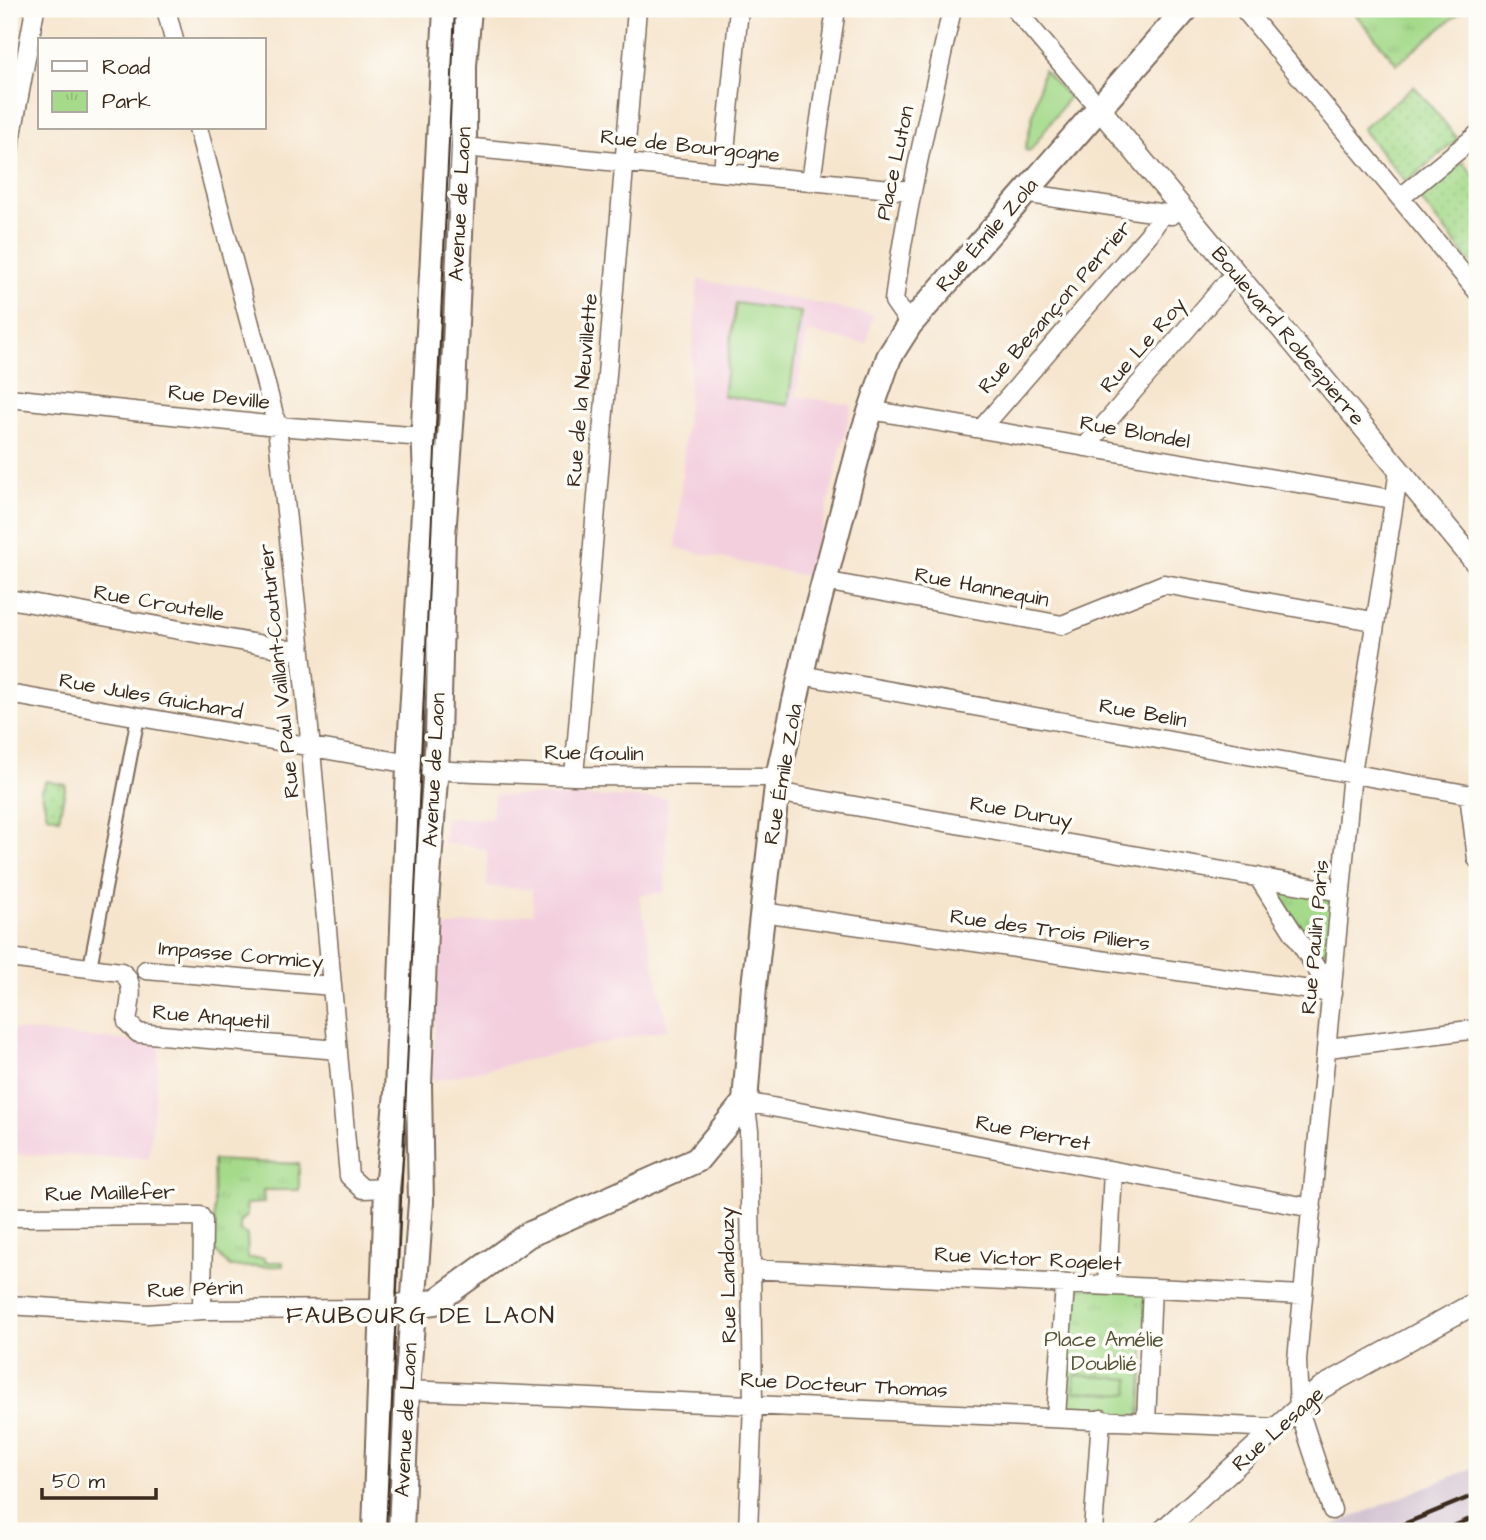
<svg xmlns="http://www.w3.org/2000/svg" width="1486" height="1540" viewBox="0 0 1486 1540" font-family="'Architects Daughter',sans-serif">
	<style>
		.built { fill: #f3cfde }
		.railway { fill: #cfbdce }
		.grass { fill: url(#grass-dots); stroke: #708254; stroke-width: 2 }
		.park { fill: url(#park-tufts); stroke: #708254; stroke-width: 2 }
		.garden { fill: #a5da8b; stroke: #708254; stroke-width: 2 }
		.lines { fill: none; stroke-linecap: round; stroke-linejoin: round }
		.pedestrian-casing { stroke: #7c6b5b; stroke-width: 16 }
		.minor-casing { stroke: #7c6b5b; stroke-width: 21 }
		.tertiary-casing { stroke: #7c6b5b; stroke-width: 24 }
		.secondary-casing { stroke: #7c6b5b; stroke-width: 28 }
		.pedestrian { stroke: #fff; stroke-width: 12 }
		.minor { stroke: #fff; stroke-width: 18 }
		.tertiary { stroke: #fff; stroke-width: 21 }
		.secondary { stroke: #fff; stroke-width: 24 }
		.tram { stroke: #3b2a1e; stroke-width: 2 }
		.rail { stroke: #3b2a1e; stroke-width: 4.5 }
		.labels { text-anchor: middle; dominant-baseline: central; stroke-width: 7; stroke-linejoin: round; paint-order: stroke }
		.street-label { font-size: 21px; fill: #3b2a1e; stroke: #fdfcf7 }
		.park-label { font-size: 21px; fill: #565639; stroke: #fdfcf7 }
		.quarter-label { font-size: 24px; letter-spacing: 2px; fill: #3b2a1e; stroke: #fdfcf7 }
	</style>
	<defs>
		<pattern id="grass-dots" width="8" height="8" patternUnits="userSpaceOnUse" patternTransform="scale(1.75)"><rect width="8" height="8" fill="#a5da8b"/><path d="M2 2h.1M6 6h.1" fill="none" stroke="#8fbb78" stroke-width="1.8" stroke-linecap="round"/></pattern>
		<pattern id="park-tufts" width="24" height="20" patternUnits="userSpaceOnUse" patternTransform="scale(1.75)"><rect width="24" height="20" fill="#a5da8b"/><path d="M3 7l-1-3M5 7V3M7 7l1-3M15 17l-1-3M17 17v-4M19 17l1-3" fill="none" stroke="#8fbb78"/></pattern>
	</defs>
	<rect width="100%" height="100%" fill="#fdfcf7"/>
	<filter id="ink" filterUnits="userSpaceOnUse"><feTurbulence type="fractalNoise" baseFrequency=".0143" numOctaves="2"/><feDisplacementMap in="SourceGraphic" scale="14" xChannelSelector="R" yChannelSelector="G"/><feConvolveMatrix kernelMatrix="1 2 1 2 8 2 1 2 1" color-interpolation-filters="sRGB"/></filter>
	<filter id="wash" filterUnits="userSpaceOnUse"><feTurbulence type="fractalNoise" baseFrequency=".00686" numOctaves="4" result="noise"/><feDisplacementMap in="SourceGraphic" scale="28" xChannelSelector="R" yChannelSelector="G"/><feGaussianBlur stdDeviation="1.57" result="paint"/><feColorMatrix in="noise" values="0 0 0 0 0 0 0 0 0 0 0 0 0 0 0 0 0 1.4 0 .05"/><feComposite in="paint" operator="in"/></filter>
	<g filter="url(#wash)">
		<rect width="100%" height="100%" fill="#f6e5cd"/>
		<path class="built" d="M 698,279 L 873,315 L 867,344 L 807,332 L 796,396 L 852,405 L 810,577 L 676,548 Z
			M 494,795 L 667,798 L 665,892 L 639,896 L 668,1029 L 432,1081 L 440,928 L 533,913 L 532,889 L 487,887 L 487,851 L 468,845 L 444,844 L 445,818 L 492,819 Z
			M 9,1029 L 160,1044 L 149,1158 L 9,1154 Z"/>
		<path class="railway" d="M 1477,1466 L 1477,1527 L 1466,1531 L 1319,1531 Z"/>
		<path class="grass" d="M 1414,86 L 1458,139 L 1406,182 L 1362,129 Z
			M 1463,162 L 1477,180 L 1477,270 L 1419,198 Z
			M 46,781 L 66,785 L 59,818 L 47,815 L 41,790 Z"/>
		<path class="park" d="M 1351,9 L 1464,9 L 1397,64 Z
			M 1283,891 L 1328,898 L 1333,905 L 1328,950 L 1321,952 L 1279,898 Z
			M 213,1160 L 299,1164 L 299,1190 L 263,1190 L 264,1203 L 246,1204 L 247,1216 L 240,1221 L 240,1231 L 247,1235 L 248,1258 L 265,1258 L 265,1262 L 283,1262 L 283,1266 L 230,1267 L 215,1251 Z
			M 1068,1287 L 1147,1291 L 1141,1416 L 1061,1411 Z"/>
		<path class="garden" d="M 1043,70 L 1069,97 L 1030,151 L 1025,150 Z
			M 736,303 L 801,312 L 788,405 L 723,396 Z
			M 1075,1375 L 1130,1379 L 1129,1394 L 1074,1391 Z"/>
	</g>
	<g filter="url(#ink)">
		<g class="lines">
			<g class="pedestrian-casing">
				<path id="pedestrian" d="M 90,967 L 138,717"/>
			</g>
			<g class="minor-casing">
				<path id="minor" d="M 166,9 L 174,40
					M 1015,9 L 1098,107
					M 1244,9 L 1477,291
					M 198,128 L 277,426 L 309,728 L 349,1176 L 363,1189 L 387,1188
					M 464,147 L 911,191
					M 9,151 L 35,9
					M 723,171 L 739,9
					M 811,181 L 836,9
					M 1023,193 L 1172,215
					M 1400,198 L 1477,135
					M 910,324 L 894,301 C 906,202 931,106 952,9
					M 9,398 L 277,426 L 424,437
					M 870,410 L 1392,499
					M 981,429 L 1149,234 L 1162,214
					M 1085,447 L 1235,273
					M 824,581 L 1062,625 L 1164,584 L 1373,621
					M 9,599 L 301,652
					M 801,675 L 1477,796
					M 9,694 L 450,771 L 574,776 L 778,777
					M 574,776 L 637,9
					M 776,792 L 1341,892
					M 1469,794 L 1477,859
					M 1258,877 L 1332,993
					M 762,912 L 1332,993
					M 9,958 L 121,972 C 137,982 129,1006 127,1022 L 138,1033 L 338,1050
					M 146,970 L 332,986
					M 1328,1048 L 1477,1029
					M 9,1217 L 200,1216 L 203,1221 L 202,1310
					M 751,1269 L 1303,1295
					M 1107,1286 L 1113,1171
					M 9,1305 L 148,1314 L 202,1310 L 383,1309
					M 407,1390 L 1279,1428
					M 1056,1417 L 1065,1284
					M 1146,1421 L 1152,1288
					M 1332,1510 L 1299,1410 L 1297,1360 L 1352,773 L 1399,470
					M 748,1531 L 753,1403 L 749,1130 L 745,1102 L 1312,1208
					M 1093,1531 L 1101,1419"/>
			</g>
			<g class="tertiary-casing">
				<path id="tertiary" d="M 1098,107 L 1477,564
					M 1163,1531 L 1321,1388 L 1477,1302"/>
			</g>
			<g class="secondary-casing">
				<path id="secondary" d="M 383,1309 L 435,1302 L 528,1235 L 697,1160 L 745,1102 L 754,986 L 778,777 L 809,639 L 864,430 L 889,357 L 910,324 L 1186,9
					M 375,1531 L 387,1188 L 397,1093 L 409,765 L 426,478 L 424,426 L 446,9
					M 401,1531 L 407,1390 L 421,1202 L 419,1085 L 426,905 L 438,737 L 443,536 L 452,412 L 464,147 L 464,65 L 469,9"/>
			</g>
			<use href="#pedestrian" class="pedestrian"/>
			<use href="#minor" class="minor"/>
			<use href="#tertiary" class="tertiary"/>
			<use href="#secondary" class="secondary"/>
			<path class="tram" d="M 386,1531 L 455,9"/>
			<path class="rail" d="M 1387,1531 L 1477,1494
				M 1442,1531 L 1477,1516"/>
		</g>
	</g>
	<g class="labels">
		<g class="street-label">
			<text transform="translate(690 146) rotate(6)">Rue de Bourgogne</text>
			<text transform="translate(895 163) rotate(-78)">Place Luton</text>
			<text transform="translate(460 204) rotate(-87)">Avenue de Laon</text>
			<text transform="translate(987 235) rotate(-49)">Rue Émile Zola</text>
			<text transform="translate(1055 307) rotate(-49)">Rue Besançon Perrier</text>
			<text transform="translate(1288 336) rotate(50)">Boulevard Robespierre</text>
			<text transform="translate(1143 345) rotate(-49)">Rue Le Roy</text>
			<text transform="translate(582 390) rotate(-85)">Rue de la Neuvillette</text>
			<text transform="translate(219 397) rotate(6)">Rue Deville</text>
			<text transform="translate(1135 432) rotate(10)">Rue Blondel</text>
			<text transform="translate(982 587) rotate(11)">Rue Hannequin</text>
			<text transform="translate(159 603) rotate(10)">Rue Croutelle</text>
			<text transform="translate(279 671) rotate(-96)">Rue Paul Vaillant-Couturier</text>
			<text transform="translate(151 696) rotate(10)">Rue Jules Guichard</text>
			<text transform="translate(1143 713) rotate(10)">Rue Belin</text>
			<text transform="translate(594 753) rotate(1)">Rue Goulin</text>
			<text transform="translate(434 770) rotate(-87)">Avenue de Laon</text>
			<text transform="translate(783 774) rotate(-80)">Rue Émile Zola</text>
			<text transform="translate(1021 812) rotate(10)">Rue Duruy</text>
			<text transform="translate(1050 930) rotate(8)">Rue des Trois Piliers</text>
			<text transform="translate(1315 937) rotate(-85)">Rue Paulin Paris</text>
			<text transform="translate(241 955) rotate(5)">Impasse Cormicy</text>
			<text transform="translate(211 1017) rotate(5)">Rue Anquetil</text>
			<text transform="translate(1033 1133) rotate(11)">Rue Pierret</text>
			<text transform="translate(110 1193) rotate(-1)">Rue Maillefer</text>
			<text transform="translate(1028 1259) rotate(3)">Rue Victor Rogelet</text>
			<text transform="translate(728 1275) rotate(-91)">Rue Landouzy</text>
			<text transform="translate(195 1289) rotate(-2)">Rue Périn</text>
			<text transform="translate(844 1385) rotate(3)">Rue Docteur Thomas</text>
			<text transform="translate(406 1420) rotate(-87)">Avenue de Laon</text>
			<text transform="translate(1278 1429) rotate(-42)">Rue Lesage</text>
		</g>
		<g class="park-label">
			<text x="1104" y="1339">Place Amélie<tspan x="1104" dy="24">Doublié</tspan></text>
		</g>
		<g class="quarter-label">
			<text x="421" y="1316">FAUBOURG DE LAON</text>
		</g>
	</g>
	<rect width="1486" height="1540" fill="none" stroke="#fdfcf7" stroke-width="35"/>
	<rect x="38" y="38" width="228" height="91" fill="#fdfcf7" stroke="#afa8a0" stroke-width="2"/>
	<rect x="52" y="61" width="35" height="10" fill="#ffffff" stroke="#afa8a0" stroke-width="2"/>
	<text x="102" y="74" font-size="21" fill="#3b2a1e">Road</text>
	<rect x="52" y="91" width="35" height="21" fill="url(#park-tufts)" stroke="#afa8a0" stroke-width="2"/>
	<text x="102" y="108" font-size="21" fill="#3b2a1e">Park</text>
	<path d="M42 1488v10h114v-10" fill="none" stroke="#3b2a1e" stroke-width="3.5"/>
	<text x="52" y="1488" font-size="21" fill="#3b2a1e" stroke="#fdfcf7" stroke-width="5" paint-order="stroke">50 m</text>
</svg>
